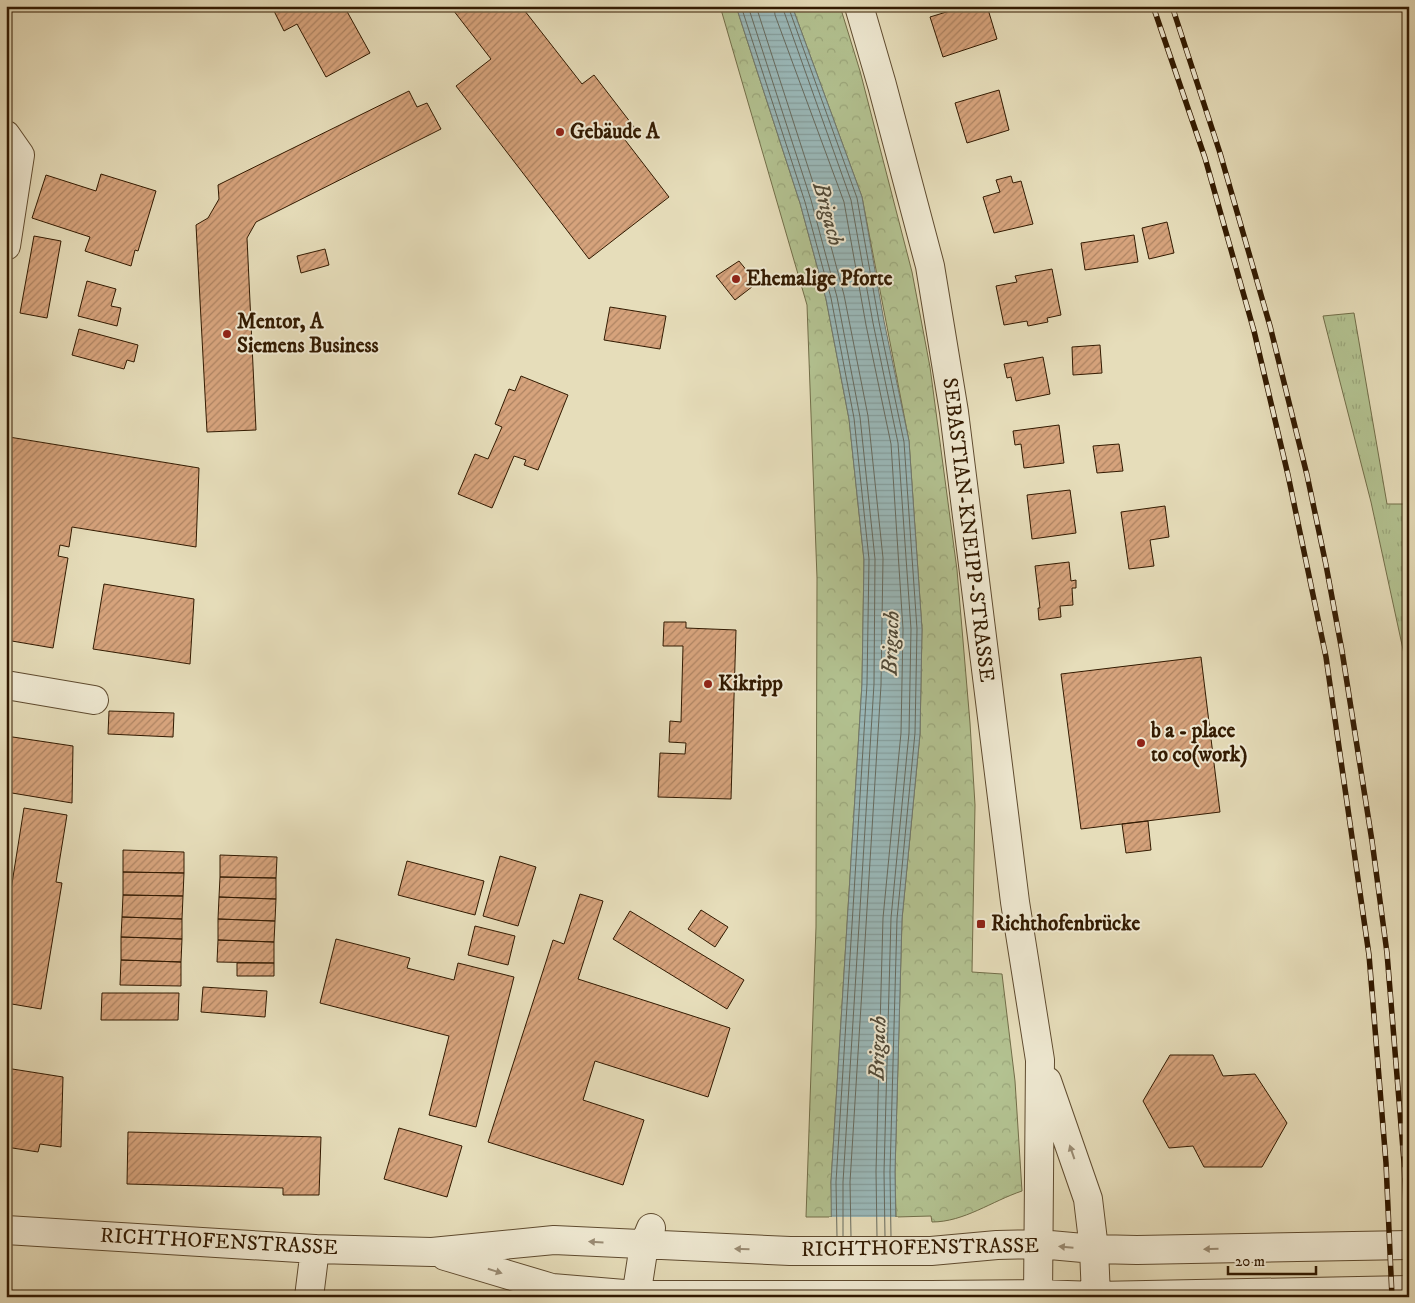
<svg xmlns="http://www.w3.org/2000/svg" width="1415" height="1303" viewBox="0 0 1415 1303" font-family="'IM FELL DW Pica',serif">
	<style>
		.grass { fill: url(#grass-tufts); stroke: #726e49 }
		.forest { fill: url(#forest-crowns); stroke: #726e49 }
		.water { fill: url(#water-rules); stroke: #707970 }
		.pier { fill: #e6ddba }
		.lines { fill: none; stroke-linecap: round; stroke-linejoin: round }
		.shore { stroke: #666a5e; stroke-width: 1 }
		.building { fill: url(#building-hatch); stroke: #321a01 }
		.minor-casing { stroke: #5f4b2f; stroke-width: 30 }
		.minor { stroke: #efe9d2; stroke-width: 28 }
		.rail-casing { stroke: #321a01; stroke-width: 5.5 }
		.rail { stroke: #efe9d2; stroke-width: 4; stroke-dasharray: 11; stroke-linecap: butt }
		.oneway { fill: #9a8c74 }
		.poi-dot { fill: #8f2418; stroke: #efe9d2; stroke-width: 2 }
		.labels { text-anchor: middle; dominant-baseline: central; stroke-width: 4; stroke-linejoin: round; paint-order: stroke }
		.poi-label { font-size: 21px; font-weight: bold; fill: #321a01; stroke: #efe9d2; text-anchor: start }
		.street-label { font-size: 21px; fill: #321a01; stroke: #efe9d2 }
		.water-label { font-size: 22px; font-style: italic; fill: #514a38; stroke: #efe9d2 }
	</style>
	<defs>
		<pattern id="grass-tufts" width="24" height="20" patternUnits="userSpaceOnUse" patternTransform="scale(1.25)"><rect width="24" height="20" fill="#b3c291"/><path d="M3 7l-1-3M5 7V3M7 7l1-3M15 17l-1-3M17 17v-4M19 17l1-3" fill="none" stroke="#9aa67b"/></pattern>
		<pattern id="forest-crowns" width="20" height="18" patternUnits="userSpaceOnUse" patternTransform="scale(1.25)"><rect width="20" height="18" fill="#b3c291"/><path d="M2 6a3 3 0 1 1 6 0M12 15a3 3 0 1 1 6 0" fill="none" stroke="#9aa67b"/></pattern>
		<pattern id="water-rules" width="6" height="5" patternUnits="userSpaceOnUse" patternTransform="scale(1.25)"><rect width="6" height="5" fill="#9ab9ba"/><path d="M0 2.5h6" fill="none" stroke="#859e9e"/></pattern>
		<pattern id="building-hatch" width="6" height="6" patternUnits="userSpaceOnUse" patternTransform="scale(1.25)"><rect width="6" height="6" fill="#d6a37c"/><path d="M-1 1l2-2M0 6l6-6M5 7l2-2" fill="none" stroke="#ae8463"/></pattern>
	</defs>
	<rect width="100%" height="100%" fill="#e6ddba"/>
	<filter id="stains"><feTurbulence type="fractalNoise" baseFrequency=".004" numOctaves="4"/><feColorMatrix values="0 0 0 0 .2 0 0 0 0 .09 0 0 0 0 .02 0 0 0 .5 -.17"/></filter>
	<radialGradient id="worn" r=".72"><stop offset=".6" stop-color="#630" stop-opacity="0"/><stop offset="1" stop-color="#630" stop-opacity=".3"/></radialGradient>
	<path class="grass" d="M 1354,313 L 1387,504 L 1409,504 L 1409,677 L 1371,502 L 1323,316 Z"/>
	<path class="forest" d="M 720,6 L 736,6 L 800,203 L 826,299 L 849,419 L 864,560 L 862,684 L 831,1182 L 832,1217 L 806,1217 L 816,927 L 817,578 L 807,305 Z
		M 792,6 L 840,6 L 860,71 L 912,272 L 930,367 L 957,570 L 970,723 L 975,805 L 972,972 L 1002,974 L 1015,1081 L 1022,1191 C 992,1201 964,1222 932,1222 L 931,1216 L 896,1217 L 895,1172 L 902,919 L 920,734 L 922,629 L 909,441 L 862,197 Z"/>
	<path class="water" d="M 736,6 L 792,6 L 862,197 L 884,321 L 909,441 L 922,629 L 920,734 L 902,919 L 895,1172 L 897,1297 L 832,1297 L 831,1182 L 862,684 L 864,560 L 849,419 L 826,299 L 800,203 Z"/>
	<path class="pier" d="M 829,1217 L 898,1217 L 899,1297 L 830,1297 Z"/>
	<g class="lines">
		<path class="shore" d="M 741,6 L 805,202 L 831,298 L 854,418 L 869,559 L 867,684 L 836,1182 L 837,1236
			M 748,6 L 811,200 L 837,297 L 860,417 L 875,559 L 874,684 L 843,1182 L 843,1236
			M 756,6 L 818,198 L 844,295 L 868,416 L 883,558 L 881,685 L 850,1182 L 851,1236
			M 774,6 L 775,15 L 844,202 L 866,325 L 891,444 L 903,629 L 901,733 L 883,918 L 876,1171 L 877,1236
			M 782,6 L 851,200 L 873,323 L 898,443 L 911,629 L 909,733 L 891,918 L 884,1172 L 885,1236
			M 788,6 L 857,198 L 879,322 L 904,442 L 917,629 L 915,733 L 897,919 L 890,1172 L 891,1236"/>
	</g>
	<path class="building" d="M 274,6 L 344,6 L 370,53 L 326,77 L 297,24 L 284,31 L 272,7 Z
		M 450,6 L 521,6 L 582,84 L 594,75 L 634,127 L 622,136 L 669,197 L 589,259 L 456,86 L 491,59 Z
		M 966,6 L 987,6 L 997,39 L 943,57 L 930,17 Z
		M 1404,6 L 1409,6 L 1409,115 L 1404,114 Z
		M 999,90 L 1009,130 L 967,143 L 955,103 Z
		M 409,91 L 417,107 L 427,103 L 441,129 L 256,222 L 247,238 L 256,430 L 207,432 L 196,225 L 208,218 L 219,199 L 218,185 Z
		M 101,174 L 156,191 L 138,251 L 135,250 L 131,266 L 85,251 L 90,237 L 32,218 L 46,175 L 96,191 Z
		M 1011,176 L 1013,183 L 1021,181 L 1033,224 L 994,233 L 983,197 L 1000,192 L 996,180 Z
		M 1167,222 L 1174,253 L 1149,259 L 1142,228 Z
		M 1134,235 L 1138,262 L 1085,270 L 1081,243 Z
		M 34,236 L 61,241 L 47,318 L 20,313 Z
		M 325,249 L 329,265 L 301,273 L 297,256 Z
		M 739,261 L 757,283 L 735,300 L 716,276 Z
		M 1052,269 L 1061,315 L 1047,318 L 1048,322 L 1028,326 L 1027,321 L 1004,325 L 996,286 L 1017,282 L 1015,276 Z
		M 87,281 L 116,289 L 111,306 L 121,308 L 117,326 L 78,316 Z
		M 610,307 L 666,316 L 660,349 L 604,340 Z
		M 79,329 L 138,345 L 134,362 L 127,360 L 124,369 L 72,355 Z
		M 1100,345 L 1102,373 L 1073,375 L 1072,347 Z
		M 1043,357 L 1050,394 L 1016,401 L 1011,377 L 1007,378 L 1004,364 Z
		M 521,376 L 568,395 L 538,470 L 524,465 L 526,460 L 514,456 L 492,508 L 458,494 L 475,454 L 488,459 L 502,427 L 495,424 L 509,389 L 515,391 Z
		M 1059,425 L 1064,463 L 1024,468 L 1021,444 L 1015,445 L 1013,431 Z
		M 9,437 L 199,468 L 196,547 L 72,527 L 69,547 L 60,545 L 58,556 L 68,558 L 53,648 L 6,640 L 6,452 Z
		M 1119,444 L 1123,471 L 1097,473 L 1093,446 Z
		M 1070,490 L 1076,533 L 1032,539 L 1027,495 Z
		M 1165,506 L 1169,537 L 1150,540 L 1154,566 L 1129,569 L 1121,512 Z
		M 1069,562 L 1071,581 L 1076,580 L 1076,588 L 1072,588 L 1073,605 L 1060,606 L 1061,617 L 1039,620 L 1038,608 L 1040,608 L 1035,566 Z
		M 104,584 L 194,599 L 190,664 L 93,649 Z
		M 664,622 L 686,622 L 686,628 L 736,630 L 731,799 L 658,797 L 660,753 L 685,754 L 686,743 L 669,742 L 670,721 L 681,722 L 683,646 L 663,646 Z
		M 1201,657 L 1220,812 L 1081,829 L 1061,674 Z
		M 109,711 L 174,713 L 173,737 L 108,734 Z
		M 6,736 L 73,746 L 72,803 L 6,792 Z
		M 24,808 L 67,815 L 56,882 L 62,883 L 41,1009 L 6,1003 L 6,921 Z
		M 1148,821 L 1151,850 L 1126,853 L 1122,824 Z
		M 123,850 L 184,852 L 184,873 L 123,872 Z
		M 220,855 L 277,857 L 276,878 L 220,877 Z
		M 500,856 L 536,867 L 518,926 L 483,916 Z
		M 407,861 L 484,881 L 475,915 L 398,895 Z
		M 123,872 L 184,873 L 183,896 L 123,895 Z
		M 220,877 L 276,878 L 276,899 L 219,897 Z
		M 580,894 L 603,901 L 578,979 L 730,1028 L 708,1097 L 595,1061 L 583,1100 L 644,1120 L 623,1185 L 488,1142 L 553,940 L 564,944 Z
		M 123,895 L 183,896 L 182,919 L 122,917 Z
		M 219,897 L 276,899 L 275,921 L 218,919 Z
		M 701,910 L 728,927 L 715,947 L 688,929 Z
		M 630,911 L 744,980 L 727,1009 L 613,939 Z
		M 122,917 L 182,919 L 182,939 L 121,937 Z
		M 218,919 L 275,921 L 274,942 L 218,940 Z
		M 475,926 L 515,936 L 508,965 L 468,955 Z
		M 121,937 L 182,939 L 181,962 L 121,960 Z
		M 336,939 L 410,958 L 407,968 L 454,980 L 458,963 L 514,977 L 476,1127 L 429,1115 L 449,1036 L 320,1003 Z
		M 218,940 L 274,942 L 274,963 L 217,962 Z
		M 121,960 L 181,962 L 181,986 L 120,985 Z
		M 237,963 L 274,963 L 274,976 L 237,976 Z
		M 203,987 L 267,991 L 265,1017 L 201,1012 Z
		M 102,993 L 179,993 L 178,1020 L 101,1020 Z
		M 1170,1055 L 1213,1055 L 1223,1076 L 1255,1074 L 1287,1123 L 1262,1167 L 1204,1167 L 1193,1146 L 1169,1148 L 1143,1101 Z
		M 6,1068 L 63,1077 L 61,1147 L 40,1144 L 38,1152 L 6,1147 Z
		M 399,1128 L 462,1146 L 447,1197 L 384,1179 Z
		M 128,1132 L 321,1137 L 319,1195 L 283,1195 L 283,1188 L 127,1184 Z"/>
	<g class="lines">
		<g class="minor-casing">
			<path id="minor" d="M 859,6 L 882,85 L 930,266 L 954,412 L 1015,902 L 1040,1060 L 1038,1297
				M 6,135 L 20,155 L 6,246
				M 6,685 L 94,700
				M 1047,1081 L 1088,1199 L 1094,1249 L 1096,1297
				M 6,1230 L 315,1249 L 432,1252 L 554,1240 L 790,1251 L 931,1251 L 997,1245 L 1039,1244 L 1094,1249 L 1137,1250 L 1409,1245
				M 445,1256 L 552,1288 L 636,1295 L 931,1295 L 1038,1294 L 1096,1296 L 1409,1290
				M 309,1297 L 315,1249
				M 636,1297 L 644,1245 L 651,1228"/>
		</g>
		<use href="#minor" class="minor"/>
		<g class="rail-casing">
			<path id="rail" d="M 1153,6 L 1205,158 L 1254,331 L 1288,475 L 1326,657 L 1369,955 L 1386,1163 L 1392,1297
				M 1172,6 L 1220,153 L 1270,326 L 1307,475 L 1326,565 L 1342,651 L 1372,841 L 1387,953 L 1404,1162 L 1409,1267"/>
		</g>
		<use href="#rail" class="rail"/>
	</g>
	<defs><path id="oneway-solid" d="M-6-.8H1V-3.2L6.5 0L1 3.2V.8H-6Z" transform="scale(1.25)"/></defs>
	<g class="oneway">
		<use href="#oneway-solid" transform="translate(1072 1152) rotate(-109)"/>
		<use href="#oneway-solid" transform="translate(596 1242) rotate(-177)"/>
		<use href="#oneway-solid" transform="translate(1066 1247) rotate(-175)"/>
		<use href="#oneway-solid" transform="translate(742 1249) rotate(-178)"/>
		<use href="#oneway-solid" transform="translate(1211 1249) rotate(179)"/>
		<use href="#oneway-solid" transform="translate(495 1271) rotate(17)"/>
	</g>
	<g class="poi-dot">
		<circle cx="560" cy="132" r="5"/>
		<circle cx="736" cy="279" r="5"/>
		<circle cx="227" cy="334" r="5"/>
		<circle cx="708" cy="684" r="5"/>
		<circle cx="1141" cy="743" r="5"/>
		<rect x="976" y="919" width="10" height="10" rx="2.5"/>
	</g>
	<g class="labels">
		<g class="poi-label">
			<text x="570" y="132">Gebäude A</text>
			<text x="746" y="279">Ehemalige Pforte</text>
			<text x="237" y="322">Mentor, A<tspan x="237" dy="24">Siemens Business</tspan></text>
			<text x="718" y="684">Kikripp</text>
			<text x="1151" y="731">b a - place<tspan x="1151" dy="24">to co(work)</tspan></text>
			<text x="991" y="924">Richthofenbrücke</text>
		</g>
		<g class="street-label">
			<text transform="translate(968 530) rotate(83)">SEBASTIAN-KNEIPP-STRASSE</text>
			<text transform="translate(219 1242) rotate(3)">RICHTHOFENSTRASSE</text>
			<text transform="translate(920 1248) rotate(-1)">RICHTHOFENSTRASSE</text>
		</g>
		<g class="water-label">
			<text transform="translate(828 214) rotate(75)">Brigach</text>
			<text transform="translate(891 643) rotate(-88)">Brigach</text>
			<text transform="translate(878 1048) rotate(-88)">Brigach</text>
		</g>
	</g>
	<rect width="1415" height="1303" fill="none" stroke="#e6ddba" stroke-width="25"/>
	<rect x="8" y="8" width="1400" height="1288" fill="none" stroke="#321a01" stroke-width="2.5"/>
	<rect x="12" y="12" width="1390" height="1278" fill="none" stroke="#321a01"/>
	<path d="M1228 1266v8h88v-8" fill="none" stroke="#321a01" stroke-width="2.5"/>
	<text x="1235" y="1266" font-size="15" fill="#321a01" stroke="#efe9d2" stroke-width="4" paint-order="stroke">20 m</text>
	<rect width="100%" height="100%" filter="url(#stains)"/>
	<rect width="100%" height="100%" fill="url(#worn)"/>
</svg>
